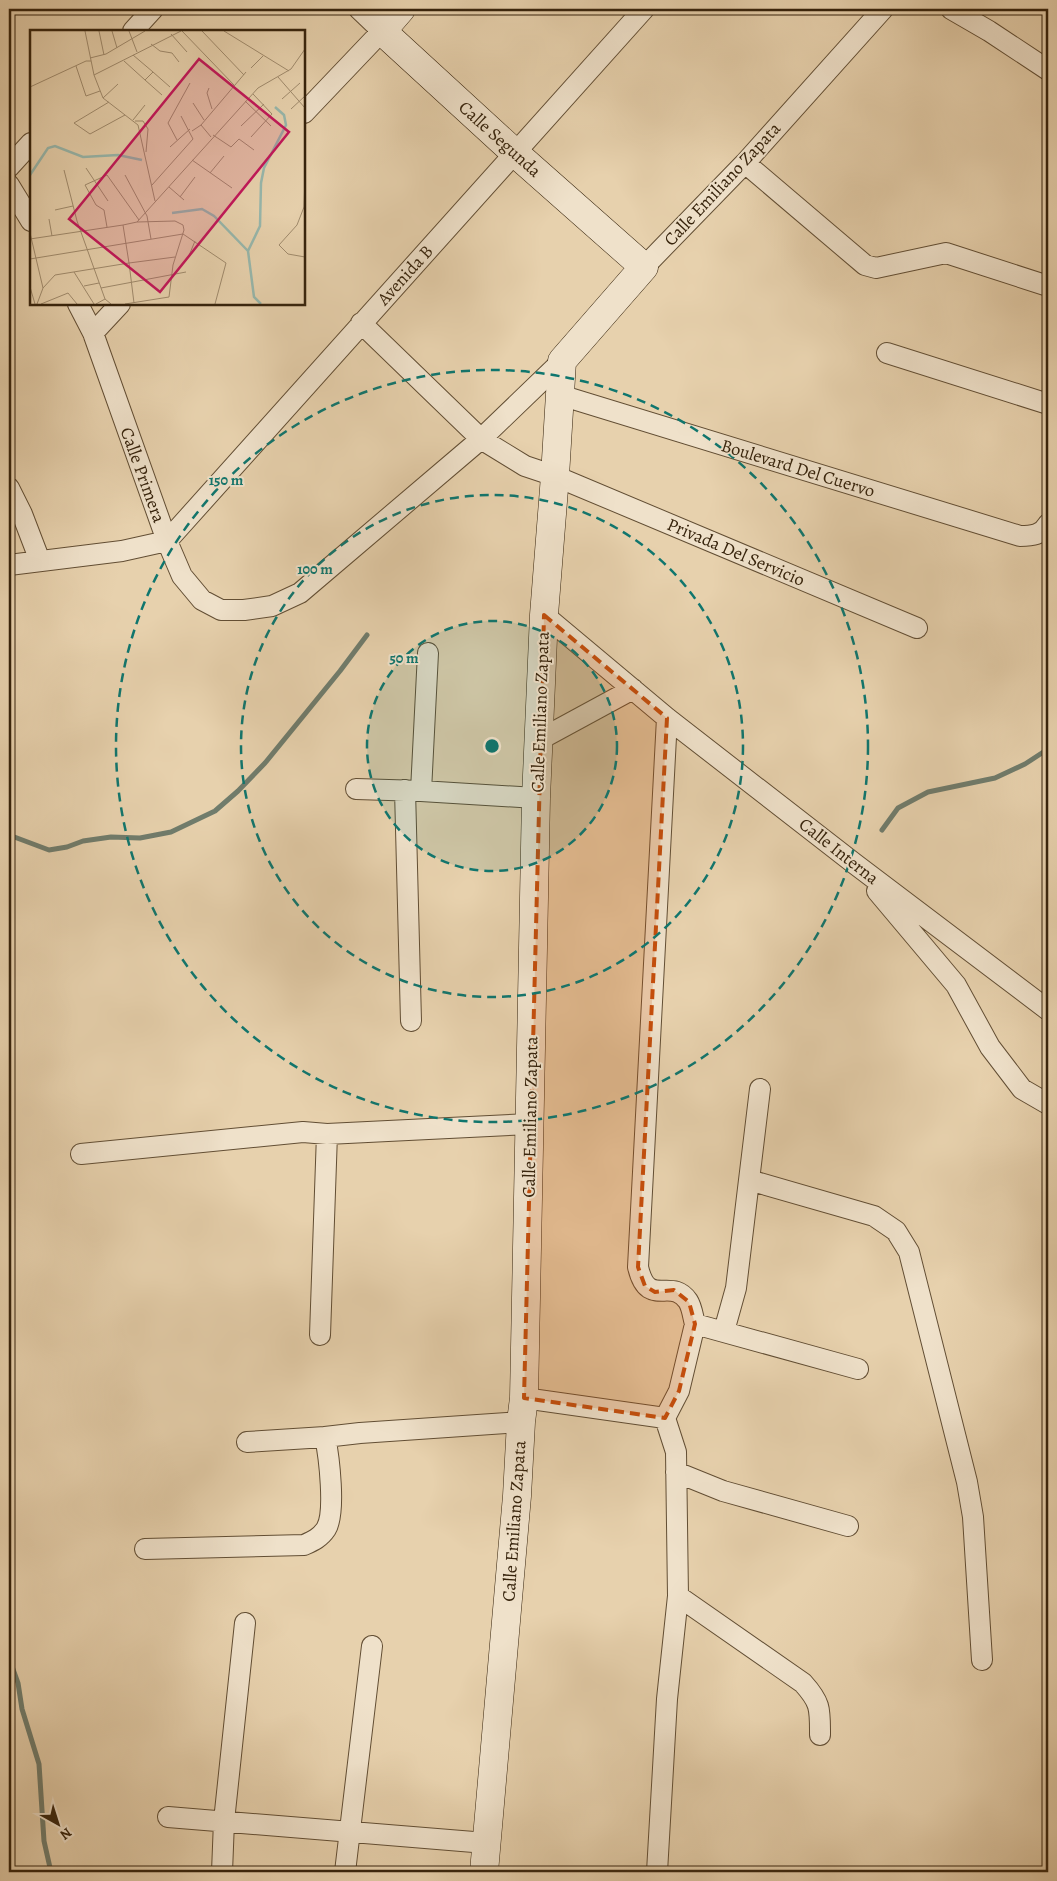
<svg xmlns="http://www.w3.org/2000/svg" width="1057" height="1881" viewBox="0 0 1057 1881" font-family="Alegreya,serif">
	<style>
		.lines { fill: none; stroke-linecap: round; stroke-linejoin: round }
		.stream { stroke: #707c6c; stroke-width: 5 }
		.street-casing { stroke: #624e34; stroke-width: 22 }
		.secondary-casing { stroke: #36230c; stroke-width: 29 }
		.street { stroke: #efe1ca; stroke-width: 20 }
		.secondary { stroke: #efe1ca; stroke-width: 28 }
		.marked { fill: #c44e0c; fill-opacity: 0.2; stroke: #c44e0c; stroke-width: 4; stroke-dasharray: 10 6; stroke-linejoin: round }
		.ring { fill: none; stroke: #0f766e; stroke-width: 2.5; stroke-dasharray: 9 6 }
		.labels { text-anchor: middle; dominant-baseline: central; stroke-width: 4; stroke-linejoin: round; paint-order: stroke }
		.street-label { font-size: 18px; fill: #36230c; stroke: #efe1ca }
		.inset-river { fill: none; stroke: #97b7ac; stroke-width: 2.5 }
		.inset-road { fill: none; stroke: #a08b6d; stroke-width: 1 }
		.view { fill: #c2185b; fill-opacity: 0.15; stroke: #c2185b; stroke-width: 2.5 }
		.inset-edge { fill: none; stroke: #36230c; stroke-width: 2.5 }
		.centre { fill: #0f766e; stroke: #efe1ca; stroke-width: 2.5 }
		.ring-label { font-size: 15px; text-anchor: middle; font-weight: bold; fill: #0f766e; stroke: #efe1ca; stroke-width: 4; stroke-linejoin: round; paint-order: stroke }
	</style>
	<rect width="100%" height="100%" fill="#e7d1ad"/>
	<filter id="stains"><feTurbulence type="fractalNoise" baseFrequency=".004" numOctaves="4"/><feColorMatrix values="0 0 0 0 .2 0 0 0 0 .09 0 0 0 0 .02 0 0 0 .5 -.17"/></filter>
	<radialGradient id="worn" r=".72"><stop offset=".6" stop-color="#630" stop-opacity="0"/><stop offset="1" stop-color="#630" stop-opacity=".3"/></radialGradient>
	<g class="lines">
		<path class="stream" d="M 882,830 L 898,808 L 928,792 L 995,778 L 1025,764 L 1048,749
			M 9,835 L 49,850 L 67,847 L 83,841 L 111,837 L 140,838 L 171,832 L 215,811 L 238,791 L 265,763 L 340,671 L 367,635
			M 9,1658 L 18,1683 L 22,1709 L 39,1764 L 44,1841 L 51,1872"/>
		<g class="street-casing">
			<path id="street" d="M 951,9 L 989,31 L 1048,70
				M 133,31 L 153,9
				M 304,113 L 382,31 L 359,9
				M 745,163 L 865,265 L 876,268 L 946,253 L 1048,286
				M 9,167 L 31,143
				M 9,185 L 31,221
				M 644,267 L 745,163 L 883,9
				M 78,304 L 93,333 L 167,541 L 182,576 L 202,600 L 221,610 L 244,610 L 272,606 L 300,593 L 481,439 L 562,361
				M 361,323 L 481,439 L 525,466 L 555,476 L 917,628
				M 93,333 L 120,304
				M 887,353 L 1048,404
				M 560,395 L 1020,536 C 1032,536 1042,535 1048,524
				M 9,488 L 22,514 L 40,561
				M 9,565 L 122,551 L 167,541 L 644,9
				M 544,615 L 667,718 L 855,864 L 1048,1010
				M 667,718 L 638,1267 C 648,1310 671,1276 688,1301 C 692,1307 693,1317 695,1324 L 858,1369
				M 539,740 L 633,689
				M 356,789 L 421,791 L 536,798
				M 405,790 L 411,1021
				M 421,791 L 428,653
				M 877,891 L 956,985 L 990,1047 L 1022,1089 L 1048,1104
				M 81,1154 L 303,1132 L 327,1134 L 530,1124
				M 749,1180 L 874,1216 L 896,1231 L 909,1252 L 967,1482 L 973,1517 L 982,1660
				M 724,1331 L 736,1288 L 760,1089
				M 320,1335 L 327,1134
				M 524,1398 L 665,1418
				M 247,1442 L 325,1437
				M 676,1472 L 723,1491 L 848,1526
				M 145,1549 L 304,1545 C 313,1541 320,1538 326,1529 C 336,1513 329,1456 325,1437 L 360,1433 L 521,1422
				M 678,1596 L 803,1683 C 821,1703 820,1709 820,1735
				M 168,1817 L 486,1843
				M 222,1872 L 224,1821 L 245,1623
				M 345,1872 L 372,1646
				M 657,1872 L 667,1699 L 678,1596 L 676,1452 L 665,1418 L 679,1391 L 695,1324"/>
		</g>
		<g class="secondary-casing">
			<path id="secondary" d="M 401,9 L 382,31 L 515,153 L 644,267 L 562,361 L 555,476 L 544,615 L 536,798 L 524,1398 L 521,1422 L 517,1496 L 484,1872"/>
		</g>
		<use href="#street" class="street"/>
		<use href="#secondary" class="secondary"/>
	</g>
	<path class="marked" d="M 544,615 L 667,718 L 638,1267 L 645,1286 L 655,1292 L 674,1290 L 689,1302 L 695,1324 L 679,1391 L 665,1418 L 524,1398 Z"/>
	<circle cx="492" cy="746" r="125" fill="#0f766e" fill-opacity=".12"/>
	<g class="ring">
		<circle cx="492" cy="746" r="125"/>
		<circle cx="492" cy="746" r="251"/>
		<circle cx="492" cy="746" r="376"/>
	</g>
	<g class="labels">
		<g class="street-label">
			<text transform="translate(500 139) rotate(42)">Calle Segunda</text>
			<text transform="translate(722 184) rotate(-47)">Calle Emiliano Zapata</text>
			<text transform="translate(405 275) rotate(-48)">Avenida B</text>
			<text transform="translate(798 468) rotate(17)">Boulevard Del Cuervo</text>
			<text transform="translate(143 475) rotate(70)">Calle Primera</text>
			<text transform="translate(736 552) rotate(23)">Privada Del Servicio</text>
			<text transform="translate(540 712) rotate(-88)">Calle Emiliano Zapata</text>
			<text transform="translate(839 851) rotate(38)">Calle Interna</text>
			<text transform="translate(530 1117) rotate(-89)">Calle Emiliano Zapata</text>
			<text transform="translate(514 1521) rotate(-86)">Calle Emiliano Zapata</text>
		</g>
	</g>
	<g transform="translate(30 30)">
		<rect width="275" height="275" fill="#e7d1ad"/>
		<path class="inset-river" d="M 0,145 L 18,118 L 25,116 L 53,127 L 88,125 L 112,130M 142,183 L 172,179 L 184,186 L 218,221M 231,274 L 224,267 L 218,221 L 230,196 L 231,153 L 234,138 L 256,95 L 254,85 L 245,77"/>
		<path class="inset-road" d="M 55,1 L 64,45 L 73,68 L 108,95 L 125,171M 69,1 L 74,25M 82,1 L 87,18M 99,1 L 107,22M 152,1 L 204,55M 172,1 L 214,45M 194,1 L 259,41M 141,4 L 157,22M 121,14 L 130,21 L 142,23 L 149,32M 60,28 L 76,24 L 115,1M 94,31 L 115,50 L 123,42 L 103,25M 46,36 L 56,66 L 70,61M 221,38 L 233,26M 123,42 L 140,57M 64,45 L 151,1M 248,47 L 275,78M 115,50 L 132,65M 0,57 L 56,31 L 61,31M 179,58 L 177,63 L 182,79M 73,68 L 88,54M 252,69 L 270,53M 215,71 L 241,96M 79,72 L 44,93 L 60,104 L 95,85M 163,73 L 174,90M 261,79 L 275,66M 103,90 L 115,75M 105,91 L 113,91 L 118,99 L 116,122M 171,95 L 181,107M 211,96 L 234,74M 162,101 L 171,95 L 216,42M 183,105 L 201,117 L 209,109 L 224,120M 221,107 L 242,84 L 223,64M 147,110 L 138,93 L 160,53M 140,117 L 160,99M 162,130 L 202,158M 56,138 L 78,171M 34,140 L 47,191 L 75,269M 180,143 L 194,126M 95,145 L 117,186 L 121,209M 275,147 L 274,177 L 267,195 L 249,215 L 258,224 L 275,227M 122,155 L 163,109 L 151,86M 139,157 L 154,170M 150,167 L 165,147M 25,180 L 43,176M 19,189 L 22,206M 77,197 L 74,180 L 66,175 L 55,155 L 77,145 L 109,190M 0,203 L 13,258M 0,209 L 93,195M 158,228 L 165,211M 0,229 L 153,204 L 196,233 L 185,274M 44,242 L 64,274M 54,256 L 69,253M 0,257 L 5,274M 71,258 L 156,242M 104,273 L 99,233 L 145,227M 7,274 L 13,258 L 25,245 L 99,233 L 93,195 L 107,192 L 228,58 L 261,39 L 275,19M 11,274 L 38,263 L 47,274M 66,274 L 75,269 L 81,274M 95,274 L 139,267 L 143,235 L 154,200 L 153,195 L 145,191 L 107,192"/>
		<path class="view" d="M 169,29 L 259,102 L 130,262 L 39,189 Z"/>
		<rect width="275" height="275" class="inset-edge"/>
	</g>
	<circle cx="492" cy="746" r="8" class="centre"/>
	<g class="ring-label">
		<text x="226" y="485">150 m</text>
		<text x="315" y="574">100 m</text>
		<text x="404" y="663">50 m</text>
	</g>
	<rect width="1057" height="1881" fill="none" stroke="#e7d1ad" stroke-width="30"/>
	<rect x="10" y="10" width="1037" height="1861" fill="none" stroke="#36230c" stroke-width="2.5"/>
	<rect x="15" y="15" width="1027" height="1851" fill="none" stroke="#36230c"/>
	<g transform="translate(58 1824) rotate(141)" stroke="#efe1ca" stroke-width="4" paint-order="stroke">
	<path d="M0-4L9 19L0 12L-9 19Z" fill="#36230c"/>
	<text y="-8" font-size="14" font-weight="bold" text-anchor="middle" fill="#36230c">N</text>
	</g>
	<rect width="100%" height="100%" filter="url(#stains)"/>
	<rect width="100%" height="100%" fill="url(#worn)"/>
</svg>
